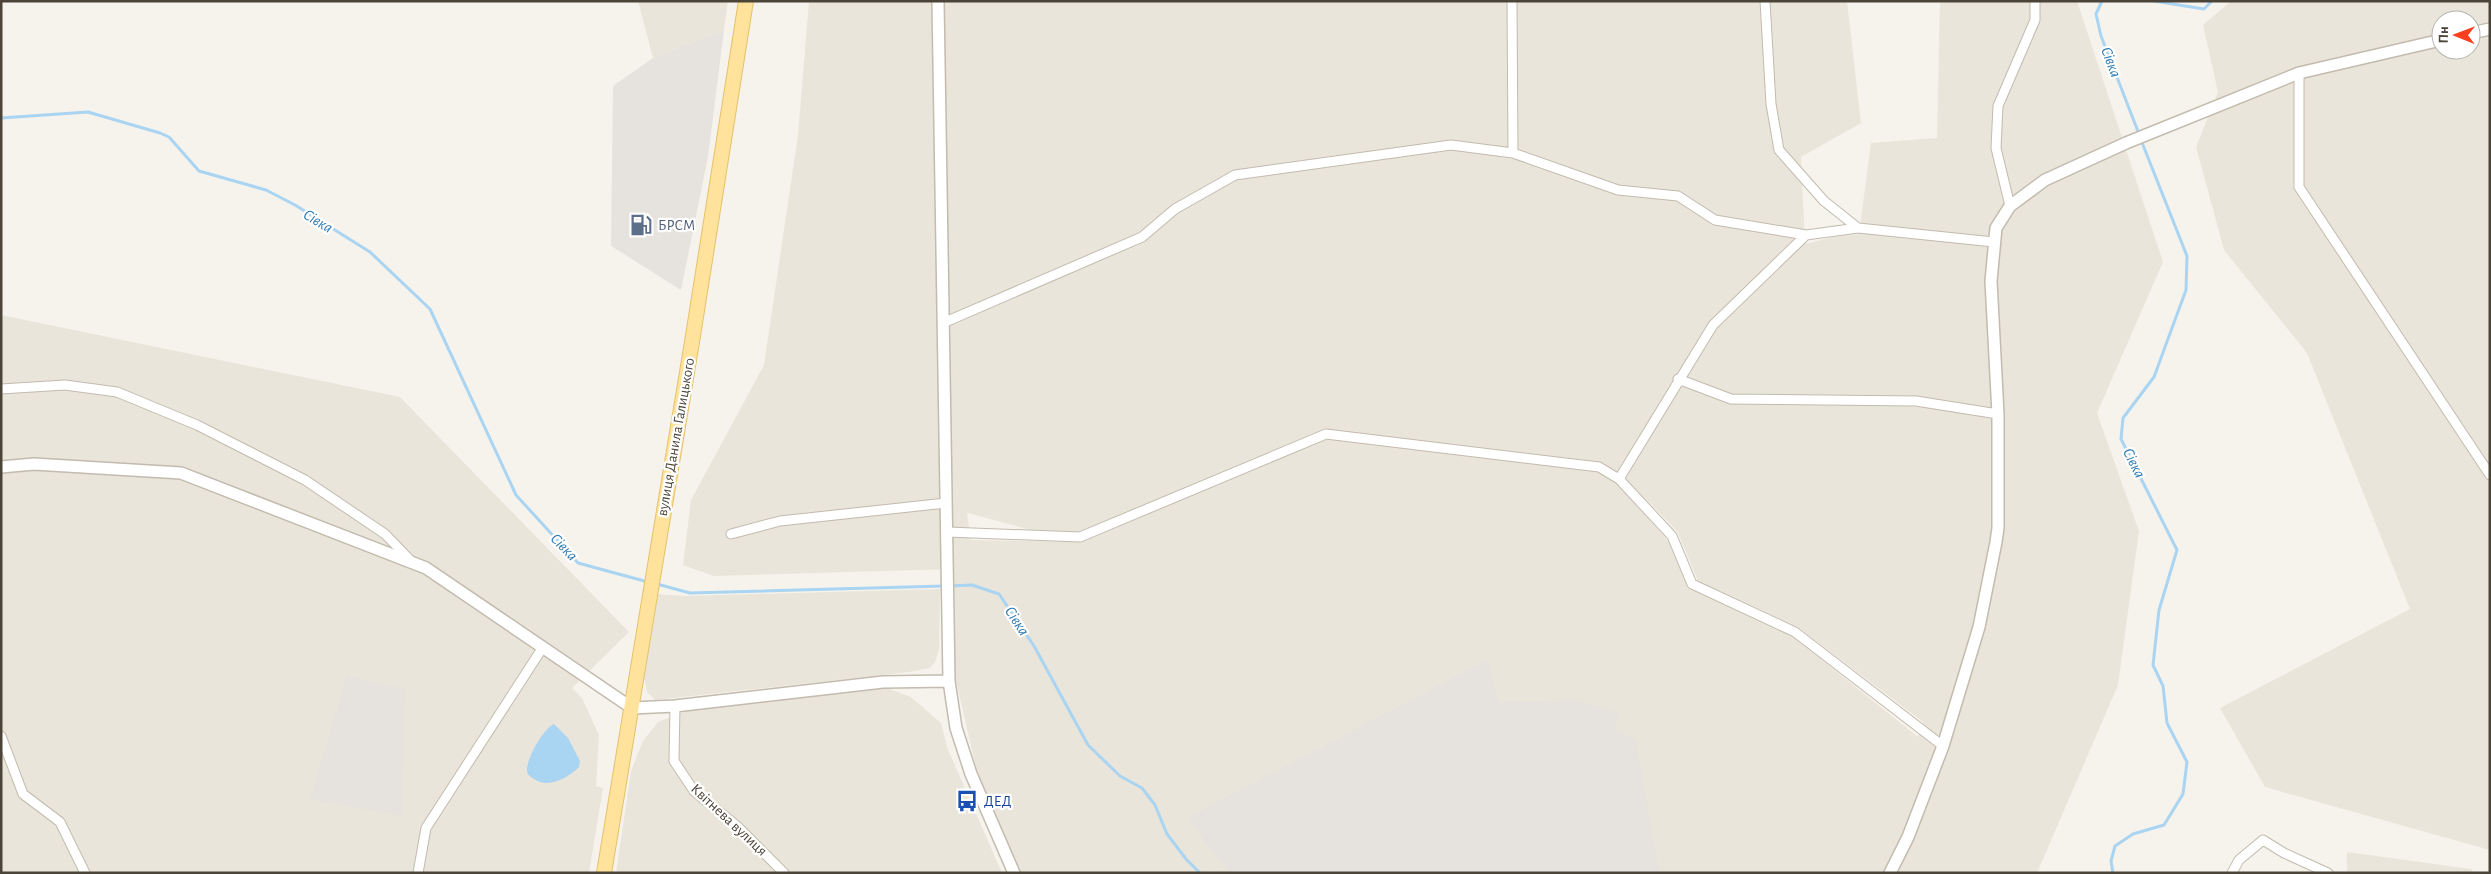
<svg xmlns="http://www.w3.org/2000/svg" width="2491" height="874" viewBox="0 0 2491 874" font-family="'Alegreya Sans',sans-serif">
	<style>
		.residential { fill: #eae5da; fill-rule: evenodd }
		.industrial { fill: #e6e2dd }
		.water { fill: #a9d4f2 }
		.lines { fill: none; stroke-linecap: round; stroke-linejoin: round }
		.stream { stroke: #a9d4f2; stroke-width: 3 }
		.minor-casing { stroke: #c2bbae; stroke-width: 11 }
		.tertiary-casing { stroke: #c2bbae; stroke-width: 14 }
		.primary-casing { stroke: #e6c16a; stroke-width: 16 }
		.minor { stroke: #fff; stroke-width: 9 }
		.tertiary { stroke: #fff; stroke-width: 11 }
		.primary { stroke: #ffe39c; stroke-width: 14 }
		.labels { text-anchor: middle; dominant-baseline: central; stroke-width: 4.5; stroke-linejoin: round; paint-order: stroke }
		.service-label { font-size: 15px; fill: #4e5e75; stroke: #fff; text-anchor: start }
		.street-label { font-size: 15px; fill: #4b4439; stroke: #fff }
		.transit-label { font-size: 15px; fill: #164399; stroke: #fff; text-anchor: start }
		.water-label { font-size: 16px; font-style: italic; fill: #2e7ab2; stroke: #fff }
	</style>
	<rect width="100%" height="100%" fill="#f6f3ec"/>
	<path class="residential" d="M 638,1 L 728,1 L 724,30 L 653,58 Z
		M 809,1 L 1847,1 L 1861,123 L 1801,157 L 1805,244 L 1833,237 L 1859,234 L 1871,143 L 1937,138 L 1940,1 L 2077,1 L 2163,262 L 2097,413 L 2139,531 L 2118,685 L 2037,873 L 1020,873 L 977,772 L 955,676 L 954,569 L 714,576 L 683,565 L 691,500 L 764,365 L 798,135 ZM 1599,471 L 1627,480 L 1677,531 L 1698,581 L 1798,627 L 1923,722 L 1918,737 L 1792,636 L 1688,586 L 1668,541 L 1616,482 ZM 967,513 L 968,513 L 1076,542 L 971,540 Z
		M 2231,1 L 2490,1 L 2490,850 L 2265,787 L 2220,708 L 2410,609 L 2307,353 L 2224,250 L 2196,147 L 2218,92 L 2203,25 ZM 2441,20 L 2471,20 L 2471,50 L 2441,50 Z
		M 1,315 L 400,397 L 629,632 L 572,688 L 582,698 L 599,735 L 596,786 L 603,788 L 589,873 L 1,873 Z
		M 940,589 L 939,650 L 935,662 L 930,668 L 909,672 L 655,700 L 647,692 L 644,676 L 656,594 L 685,596 Z
		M 884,687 L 911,697 L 941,723 L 947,747 L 1002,873 L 616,873 L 631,771 L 643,741 L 658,722 L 687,711 Z
		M 2347,852 L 2471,869 L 2474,873 L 2347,873 Z"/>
	<path class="industrial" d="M 724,30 L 708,157 L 681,290 L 611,246 L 613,86 L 653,58 Z
		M 1487,660 L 1499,703 L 1578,700 L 1618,713 L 1616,730 L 1636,739 L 1659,873 L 1229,873 L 1187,818 Z
		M 347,676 L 405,689 L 402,816 L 310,799 Z"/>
	<path class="water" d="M 554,724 L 568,738 L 580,761 L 579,767 C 568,778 548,789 534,779 C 531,777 527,775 527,770 C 527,758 543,729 554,724 Z"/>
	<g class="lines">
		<path class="stream" d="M 2102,1 L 2096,14 L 2101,36 L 2139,134
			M 2154,1 L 2204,9 L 2212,1
			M 1,118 L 88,112 L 160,133 L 169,137 L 199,171 L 266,190 L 295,205 L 370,252 L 430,309 L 516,495 L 578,563 L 648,582
			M 657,584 L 690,593 L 944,586
			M 950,586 L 972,585 L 999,594 L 1034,646 L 1088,745 L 1120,776 L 1142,788 L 1155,805 L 1167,834 L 1186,859 L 1200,873
			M 2113,873 L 2111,861 L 2115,846 L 2133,834 L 2164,825 L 2183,794 L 2187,762 L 2167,723 L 2163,686 L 2153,665 L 2159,610 L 2177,550 L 2121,439 L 2123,418 L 2154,377 L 2186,290 L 2187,256 L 2141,140"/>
		<g class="minor-casing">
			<path id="minor" d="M 1512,1 L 1513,153
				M 1765,1 L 1771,104 L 1779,150 L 1824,201 L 1858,228
				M 2299,73 L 2299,187 L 2490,475
				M 2010,206 L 1996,148 L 1998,106 L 2035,20 L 2035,1
				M 943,323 L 1142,237 L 1175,209 L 1235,175 L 1451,145 L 1513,153 L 1618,190 L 1678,196 L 1715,220 L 1806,235 L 1858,228 L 1994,242
				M 1678,379 L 1731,399 L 1916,401 L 1998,414
				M 1,389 L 65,385 L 117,392 L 197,425 L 305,480 L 385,534 L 410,560
				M 1619,479 L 1713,325 L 1806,235
				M 947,532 L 1080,537 L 1326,434 L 1599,467 L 1619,479 L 1672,536 L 1692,584 L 1795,632 L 1943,746
				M 731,534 L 780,521 L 946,503
				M 675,706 L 674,761 L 694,791 L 737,826 L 784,873
				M 1,736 L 23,794 L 60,822 L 85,873
				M 418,873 L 426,828 L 543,647
				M 2232,873 L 2239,860 L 2263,840 L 2284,853 L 2328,873"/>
		</g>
		<g class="tertiary-casing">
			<path id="tertiary" d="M 938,1 L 949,681 L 956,728 L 971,774 L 1014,873
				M 2471,33 L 2490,29
				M 1,467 L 34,464 L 181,473 L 426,568 L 632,708 L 675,706 L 883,682 L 949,681
				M 1890,873 L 1908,837 L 1943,746 L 1979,627 L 1996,542 L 1998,528 L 1998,414 L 1991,281 L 1996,228 L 2010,206 L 2045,180 L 2126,143 L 2299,73 L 2441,40"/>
		</g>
		<g class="primary-casing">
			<path id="primary" d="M 604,873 L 692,342 L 746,1"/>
		</g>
		<use href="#minor" class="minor"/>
		<use href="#tertiary" class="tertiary"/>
		<use href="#primary" class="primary"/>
	</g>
	<defs>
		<g id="fuel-bare" transform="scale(1.725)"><path d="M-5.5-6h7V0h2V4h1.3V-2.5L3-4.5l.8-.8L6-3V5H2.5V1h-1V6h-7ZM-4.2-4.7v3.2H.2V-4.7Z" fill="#5c6f8a" stroke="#fff" stroke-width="2.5" paint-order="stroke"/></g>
		<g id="bus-bare" transform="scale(1.725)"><path d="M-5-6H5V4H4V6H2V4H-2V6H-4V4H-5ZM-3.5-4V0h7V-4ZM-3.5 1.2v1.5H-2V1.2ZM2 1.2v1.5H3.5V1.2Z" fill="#1a4fb4" stroke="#fff" stroke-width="2.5" paint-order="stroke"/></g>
	</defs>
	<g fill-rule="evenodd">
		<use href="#fuel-bare" x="641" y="225"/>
		<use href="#bus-bare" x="967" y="801"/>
	</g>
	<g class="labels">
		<g class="service-label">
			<text x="658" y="225">БРСМ</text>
		</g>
		<g class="street-label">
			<text transform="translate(676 437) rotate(-80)">вулиця Данила Галицького</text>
			<text transform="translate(729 820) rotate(43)">Квітнева вулиця</text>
		</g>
		<g class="transit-label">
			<text x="984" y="801">ДЕД</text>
		</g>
		<g class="water-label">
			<text transform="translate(2111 62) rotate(69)">Сівка</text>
			<text transform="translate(318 221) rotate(31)">Сівка</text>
			<text transform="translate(2134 463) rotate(63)">Сівка</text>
			<text transform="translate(564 547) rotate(46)">Сівка</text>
			<text transform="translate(1017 621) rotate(57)">Сівка</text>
		</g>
	</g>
	<rect width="2491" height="874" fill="none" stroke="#4b4439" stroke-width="5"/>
	<g transform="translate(2456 35) rotate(271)"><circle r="24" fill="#ffffff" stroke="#b7b4b0"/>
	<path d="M0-4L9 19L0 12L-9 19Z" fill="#fc3f1d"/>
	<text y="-8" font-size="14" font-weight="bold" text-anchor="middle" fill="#4b4439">Пн</text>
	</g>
</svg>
